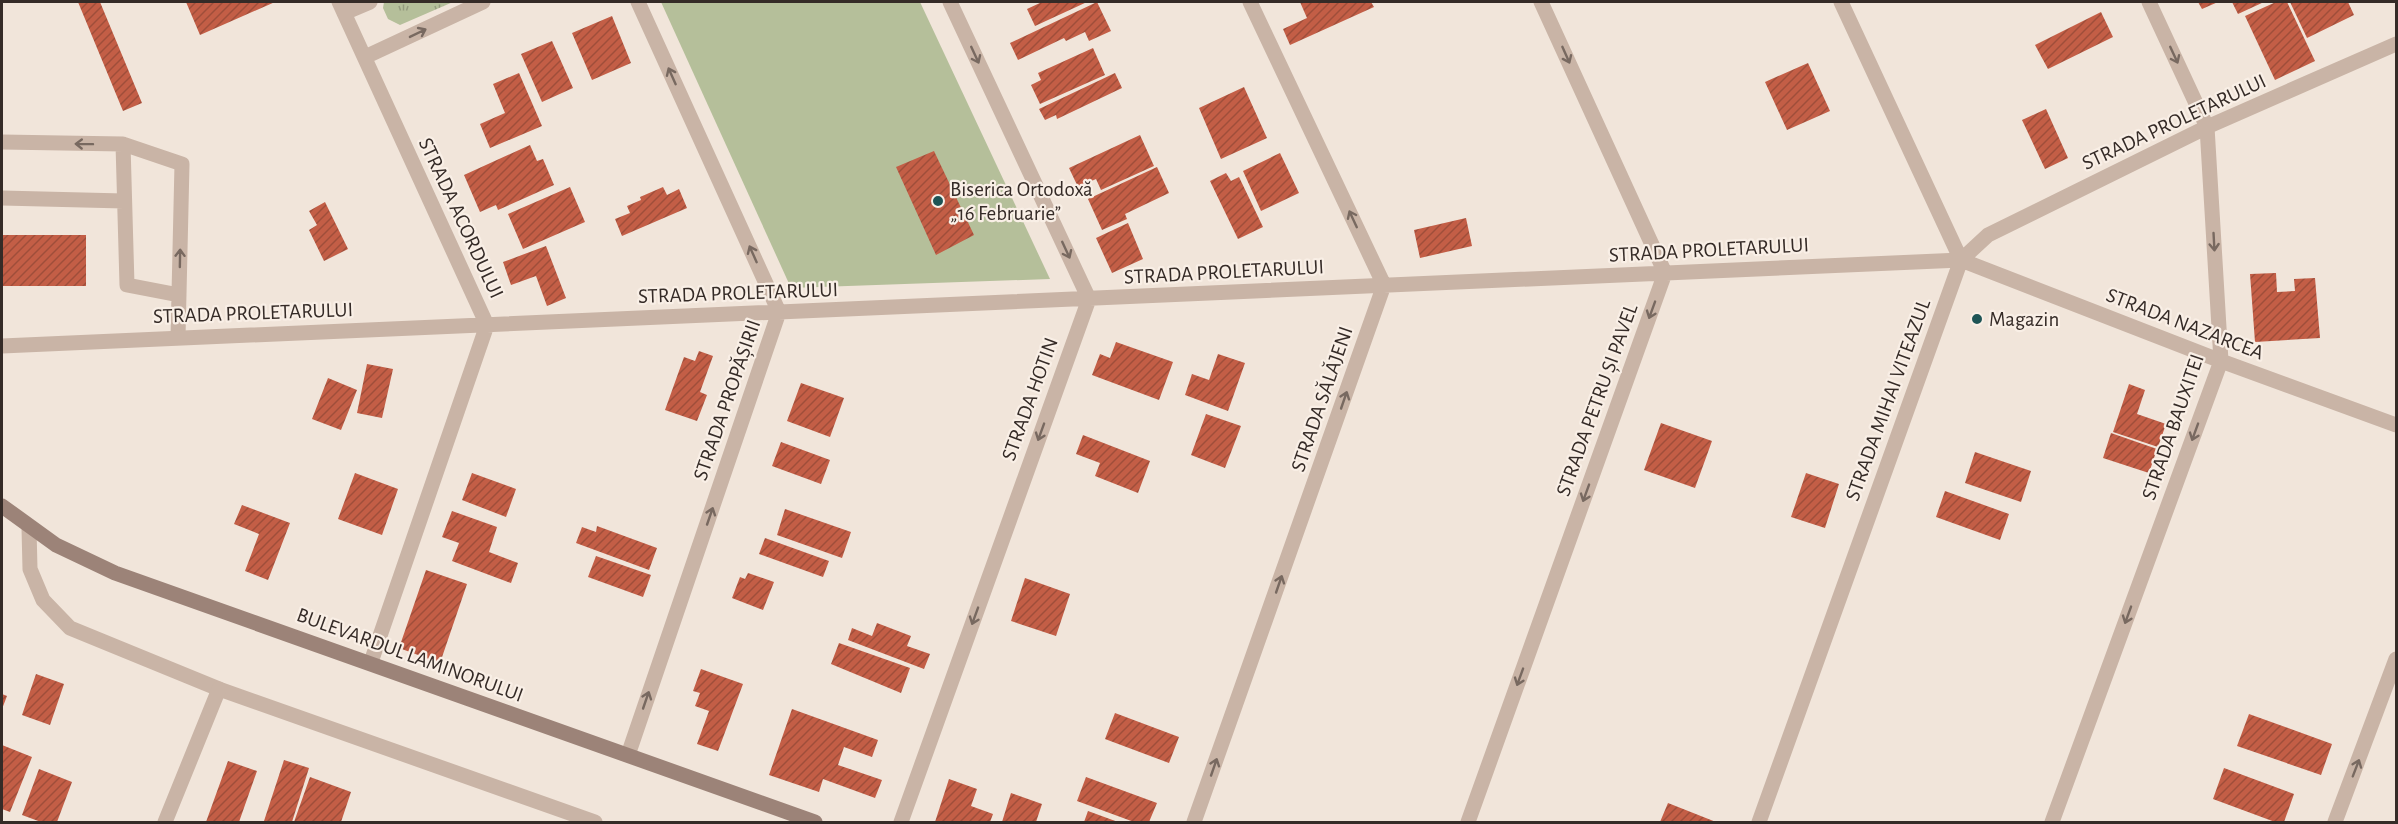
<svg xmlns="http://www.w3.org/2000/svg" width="2398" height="824" viewBox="0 0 2398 824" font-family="'Alegreya Sans',sans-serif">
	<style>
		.grass { fill: url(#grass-tufts) }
		.park { fill: #b5bf9a }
		.building { fill: url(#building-hatch) }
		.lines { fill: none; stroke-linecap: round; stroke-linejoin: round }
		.lane { stroke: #c9b4a6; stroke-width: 15 }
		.street { stroke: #c9b4a6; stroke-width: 15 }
		.secondary { stroke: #9c8378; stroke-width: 15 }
		.oneway { stroke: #786960 }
		.poi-dot { fill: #1e5455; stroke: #f9efe6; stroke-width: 2 }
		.labels { text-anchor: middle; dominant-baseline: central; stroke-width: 4.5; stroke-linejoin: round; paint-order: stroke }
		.street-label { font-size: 21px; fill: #352b27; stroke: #f9efe6 }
		.poi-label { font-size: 21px; fill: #352b27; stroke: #f9efe6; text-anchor: start }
	</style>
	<defs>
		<pattern id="grass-tufts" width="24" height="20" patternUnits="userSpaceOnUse" patternTransform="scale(1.5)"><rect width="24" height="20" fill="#b5bf9a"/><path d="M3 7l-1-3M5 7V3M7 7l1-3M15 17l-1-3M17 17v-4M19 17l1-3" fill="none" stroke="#949b7e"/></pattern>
		<pattern id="building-hatch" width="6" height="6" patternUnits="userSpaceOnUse" patternTransform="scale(1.5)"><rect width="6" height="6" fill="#c35e46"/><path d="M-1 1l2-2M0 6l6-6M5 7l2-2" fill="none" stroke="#9f4e3a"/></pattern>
	</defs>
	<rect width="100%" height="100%" fill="#f1e5da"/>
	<path class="grass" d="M 384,2 L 453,2 L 400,25 L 388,19 L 383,8 Z"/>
	<path class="park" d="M 661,2 L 920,2 L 1050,279 L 791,288 Z"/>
	<path class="building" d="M 78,2 L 100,2 L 142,103 L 123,111 Z
		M 186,2 L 275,2 L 200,35 Z
		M 1042,2 L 1087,2 L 1035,26 L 1027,9 Z
		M 1097,2 L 1111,31 L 1089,41 L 1085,32 L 1066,41 L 1064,38 L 1018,60 L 1010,43 Z
		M 1300,2 L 1371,2 L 1374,7 L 1290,45 L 1283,29 L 1307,18 Z
		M 2198,2 L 2218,2 L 2202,9 Z
		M 2232,2 L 2264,2 L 2238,14 Z
		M 2276,2 L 2287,2 L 2315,61 L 2275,80 L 2245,16 Z
		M 2290,2 L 2348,2 L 2354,15 L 2307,38 Z
		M 2101,12 L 2113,37 L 2048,69 L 2035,45 Z
		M 612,16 L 631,63 L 592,80 L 572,33 Z
		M 552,41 L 573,88 L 542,102 L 521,54 Z
		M 1093,48 L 1105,75 L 1040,104 L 1031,85 L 1041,80 L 1038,73 Z
		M 1808,63 L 1830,111 L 1787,130 L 1765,82 Z
		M 519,73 L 542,126 L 490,148 L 480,124 L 505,113 L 493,84 Z
		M 1115,73 L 1122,88 L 1057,119 L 1056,115 L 1045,120 L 1039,109 Z
		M 1244,87 L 1267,138 L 1221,159 L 1199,108 Z
		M 2046,109 L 2068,158 L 2045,169 L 2022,120 Z
		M 1140,135 L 1154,166 L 1101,190 L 1096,179 L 1078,187 L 1069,168 Z
		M 530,145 L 537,161 L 543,159 L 554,185 L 498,210 L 496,205 L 480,212 L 464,175 Z
		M 934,151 L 974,235 L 936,255 L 896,167 Z
		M 1280,153 L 1299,193 L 1261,211 L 1243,171 Z
		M 1157,167 L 1169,193 L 1125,214 L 1127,219 L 1102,230 L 1088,199 Z
		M 1226,173 L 1231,181 L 1239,177 L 1263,227 L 1238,239 L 1210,181 Z
		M 570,187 L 585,222 L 523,249 L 508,214 Z
		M 663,187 L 667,195 L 679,189 L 687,208 L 622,236 L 615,219 L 630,213 L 627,206 L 641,200 L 640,197 Z
		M 325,202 L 348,249 L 324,261 L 309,230 L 317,225 L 309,211 Z
		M 1466,218 L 1472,246 L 1420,258 L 1414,230 Z
		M 1128,223 L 1143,259 L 1112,273 L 1096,238 Z
		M 2,235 L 86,235 L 86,286 L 2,286 Z
		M 546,246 L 566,298 L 547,306 L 536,276 L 511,285 L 503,262 Z
		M 2276,273 L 2277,292 L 2295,291 L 2294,279 L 2315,278 L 2320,338 L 2255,342 L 2250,274 Z
		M 1116,342 L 1173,362 L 1159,400 L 1092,375 L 1100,354 L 1110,358 Z
		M 699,351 L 713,356 L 700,392 L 707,395 L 697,421 L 665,410 L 684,357 L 695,361 Z
		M 1218,354 L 1245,363 L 1228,411 L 1185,395 L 1192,374 L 1209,380 Z
		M 367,364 L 393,369 L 382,418 L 357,413 Z
		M 328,378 L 357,390 L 341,430 L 312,419 Z
		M 801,383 L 844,398 L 830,437 L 787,421 Z
		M 2129,384 L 2145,390 L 2137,414 L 2166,424 L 2158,447 L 2113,432 Z
		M 1206,414 L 1241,426 L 1225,468 L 1191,455 Z
		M 1661,423 L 1712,441 L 1695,488 L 1644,470 Z
		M 2111,433 L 2157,449 L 2149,473 L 2103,458 Z
		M 1083,435 L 1150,461 L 1138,493 L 1095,476 L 1100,463 L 1076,454 Z
		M 781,442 L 830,460 L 821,484 L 772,466 Z
		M 1975,452 L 2031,471 L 2021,502 L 1965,483 Z
		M 355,473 L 398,489 L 382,535 L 338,519 Z
		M 472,473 L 516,489 L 506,517 L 462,500 Z
		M 1806,473 L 1839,484 L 1825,528 L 1791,517 Z
		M 1945,491 L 2009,514 L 2000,540 L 1936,517 Z
		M 242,505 L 290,523 L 268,580 L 245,571 L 259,534 L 234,524 Z
		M 785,509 L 851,532 L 842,558 L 777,535 Z
		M 452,511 L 497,527 L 489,552 L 518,563 L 511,583 L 452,561 L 459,543 L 442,537 Z
		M 597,526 L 657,548 L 649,570 L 576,543 L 582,527 L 596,532 Z
		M 765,538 L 829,561 L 823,577 L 759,554 Z
		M 596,556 L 651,575 L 643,597 L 588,577 Z
		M 426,570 L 467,584 L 440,663 L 399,648 Z
		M 748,573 L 774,582 L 763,610 L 732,598 L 740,577 L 745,579 Z
		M 1025,578 L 1070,594 L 1056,636 L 1011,621 Z
		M 877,623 L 911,636 L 907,646 L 930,654 L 924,669 L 848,640 L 852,628 L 872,636 Z
		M 839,643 L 910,668 L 901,693 L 831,664 Z
		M 701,669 L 743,684 L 718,751 L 697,744 L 709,711 L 695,706 L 700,693 L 693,691 Z
		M 36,674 L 64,684 L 50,725 L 22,715 Z
		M 2,694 L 7,696 L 2,709 Z
		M 792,709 L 878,740 L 872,757 L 844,747 L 838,765 L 882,780 L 875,798 L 823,779 L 819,792 L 769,775 Z
		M 1115,713 L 1179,737 L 1169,763 L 1105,739 Z
		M 2249,714 L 2332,744 L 2321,775 L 2237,746 Z
		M 2,745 L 32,757 L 10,812 L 2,809 Z
		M 284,760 L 309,768 L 292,822 L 268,822 L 264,821 Z
		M 228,761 L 257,771 L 239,822 L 206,822 Z
		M 2224,768 L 2294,794 L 2284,822 L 2275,822 L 2213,799 Z
		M 39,769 L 72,782 L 57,822 L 41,822 L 22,815 Z
		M 310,777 L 351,792 L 341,822 L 294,822 Z
		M 1086,777 L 1157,803 L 1149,822 L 1134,822 L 1077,801 Z
		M 949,779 L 977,789 L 971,806 L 993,814 L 990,822 L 935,822 Z
		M 1011,793 L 1042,804 L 1036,822 L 1002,822 Z
		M 1668,803 L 1716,822 L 1660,822 Z
		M 1088,811 L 1118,822 L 1084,822 Z"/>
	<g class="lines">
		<path class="lane" d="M 2,142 L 123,144 L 182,164 L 178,337
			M 123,144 L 127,285 L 179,295
			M 2,198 L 124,201
			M 29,528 L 30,569 L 43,600 L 70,628 L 219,689 L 595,822"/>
		<path class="street" d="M 339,2 L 487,325 L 371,662
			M 344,13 L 370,2
			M 365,57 L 483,2
			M 1961,260 L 2221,361 L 2396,425
			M 2,346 L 1961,260 L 1988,235 L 2207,127 L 2396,44
			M 628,755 L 779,312 L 638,2
			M 165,822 L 219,689
			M 901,822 L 1089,299 L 950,2
			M 1194,822 L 1384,285 L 1250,2
			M 1468,822 L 1665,273 L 1541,2
			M 1759,822 L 1961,260 L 1841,2
			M 2052,822 L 2221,361 L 2207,127 L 2149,2
			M 2335,822 L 2396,659"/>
		<path class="secondary" d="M 2,506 L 56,545 L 115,573 L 815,822"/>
	</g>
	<defs><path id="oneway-shaft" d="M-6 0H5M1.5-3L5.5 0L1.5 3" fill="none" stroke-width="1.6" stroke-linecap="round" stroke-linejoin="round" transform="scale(1.5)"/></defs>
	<g class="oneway">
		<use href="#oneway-shaft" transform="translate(418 33) rotate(-26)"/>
		<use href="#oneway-shaft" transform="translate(975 55) rotate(65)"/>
		<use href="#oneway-shaft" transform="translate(1566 55) rotate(66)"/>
		<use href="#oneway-shaft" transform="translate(2174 55) rotate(65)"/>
		<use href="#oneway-shaft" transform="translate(672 76) rotate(-114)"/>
		<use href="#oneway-shaft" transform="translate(84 144) rotate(-179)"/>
		<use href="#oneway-shaft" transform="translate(1353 219) rotate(-115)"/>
		<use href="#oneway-shaft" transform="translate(2214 242) rotate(87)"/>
		<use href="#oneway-shaft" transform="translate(1066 250) rotate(65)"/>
		<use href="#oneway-shaft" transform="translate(753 254) rotate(-114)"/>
		<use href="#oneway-shaft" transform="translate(180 258) rotate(-89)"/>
		<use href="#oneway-shaft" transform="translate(1652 310) rotate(110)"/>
		<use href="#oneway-shaft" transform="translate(1344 400) rotate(-71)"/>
		<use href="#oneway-shaft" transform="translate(1041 432) rotate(110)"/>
		<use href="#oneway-shaft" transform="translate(2195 432) rotate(110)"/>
		<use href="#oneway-shaft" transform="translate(1586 493) rotate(110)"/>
		<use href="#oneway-shaft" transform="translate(710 516) rotate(-71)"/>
		<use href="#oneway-shaft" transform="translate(1279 584) rotate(-71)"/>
		<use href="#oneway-shaft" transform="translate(2128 615) rotate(110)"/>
		<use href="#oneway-shaft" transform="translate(975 616) rotate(110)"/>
		<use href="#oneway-shaft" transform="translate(1520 677) rotate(110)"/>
		<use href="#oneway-shaft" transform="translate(646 700) rotate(-71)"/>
		<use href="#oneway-shaft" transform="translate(1214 767) rotate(-71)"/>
		<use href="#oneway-shaft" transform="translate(2356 768) rotate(-69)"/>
	</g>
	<g class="poi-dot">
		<circle cx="938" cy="201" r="6"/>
		<circle cx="1977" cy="319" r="6"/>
	</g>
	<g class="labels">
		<g class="street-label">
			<text transform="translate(2174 122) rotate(-25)">STRADA PROLETARULUI</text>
			<text transform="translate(461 218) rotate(65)">STRADA ACORDULUI</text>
			<text transform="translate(1709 250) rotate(-3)">STRADA PROLETARULUI</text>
			<text transform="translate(1224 272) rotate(-3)">STRADA PROLETARULUI</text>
			<text transform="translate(738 293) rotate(-2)">STRADA PROLETARULUI</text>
			<text transform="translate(253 313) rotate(-2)">STRADA PROLETARULUI</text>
			<text transform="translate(2185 324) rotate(21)">STRADA NAZARCEA</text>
			<text transform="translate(1030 399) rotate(-70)">STRADA HOTIN</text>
			<text transform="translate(1322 399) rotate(-71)">STRADA SĂLĂJENI</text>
			<text transform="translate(727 400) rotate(-71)">STRADA PROPĂȘIRII</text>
			<text transform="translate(1597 400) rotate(-70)">STRADA PETRU ȘI PAVEL</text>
			<text transform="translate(1888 400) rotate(-70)">STRADA MIHAI VITEAZUL</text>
			<text transform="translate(2173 427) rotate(-71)">STRADA BAUXITEI</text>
			<text transform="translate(410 655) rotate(20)">BULEVARDUL LAMINORULUI</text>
		</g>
		<g class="poi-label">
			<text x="950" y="189">Biserica Ortodoxă<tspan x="950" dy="24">„16 Februarie”</tspan></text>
			<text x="1989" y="319">Magazin</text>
		</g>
	</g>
	<rect width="2398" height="824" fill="none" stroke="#352b27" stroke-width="6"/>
</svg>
